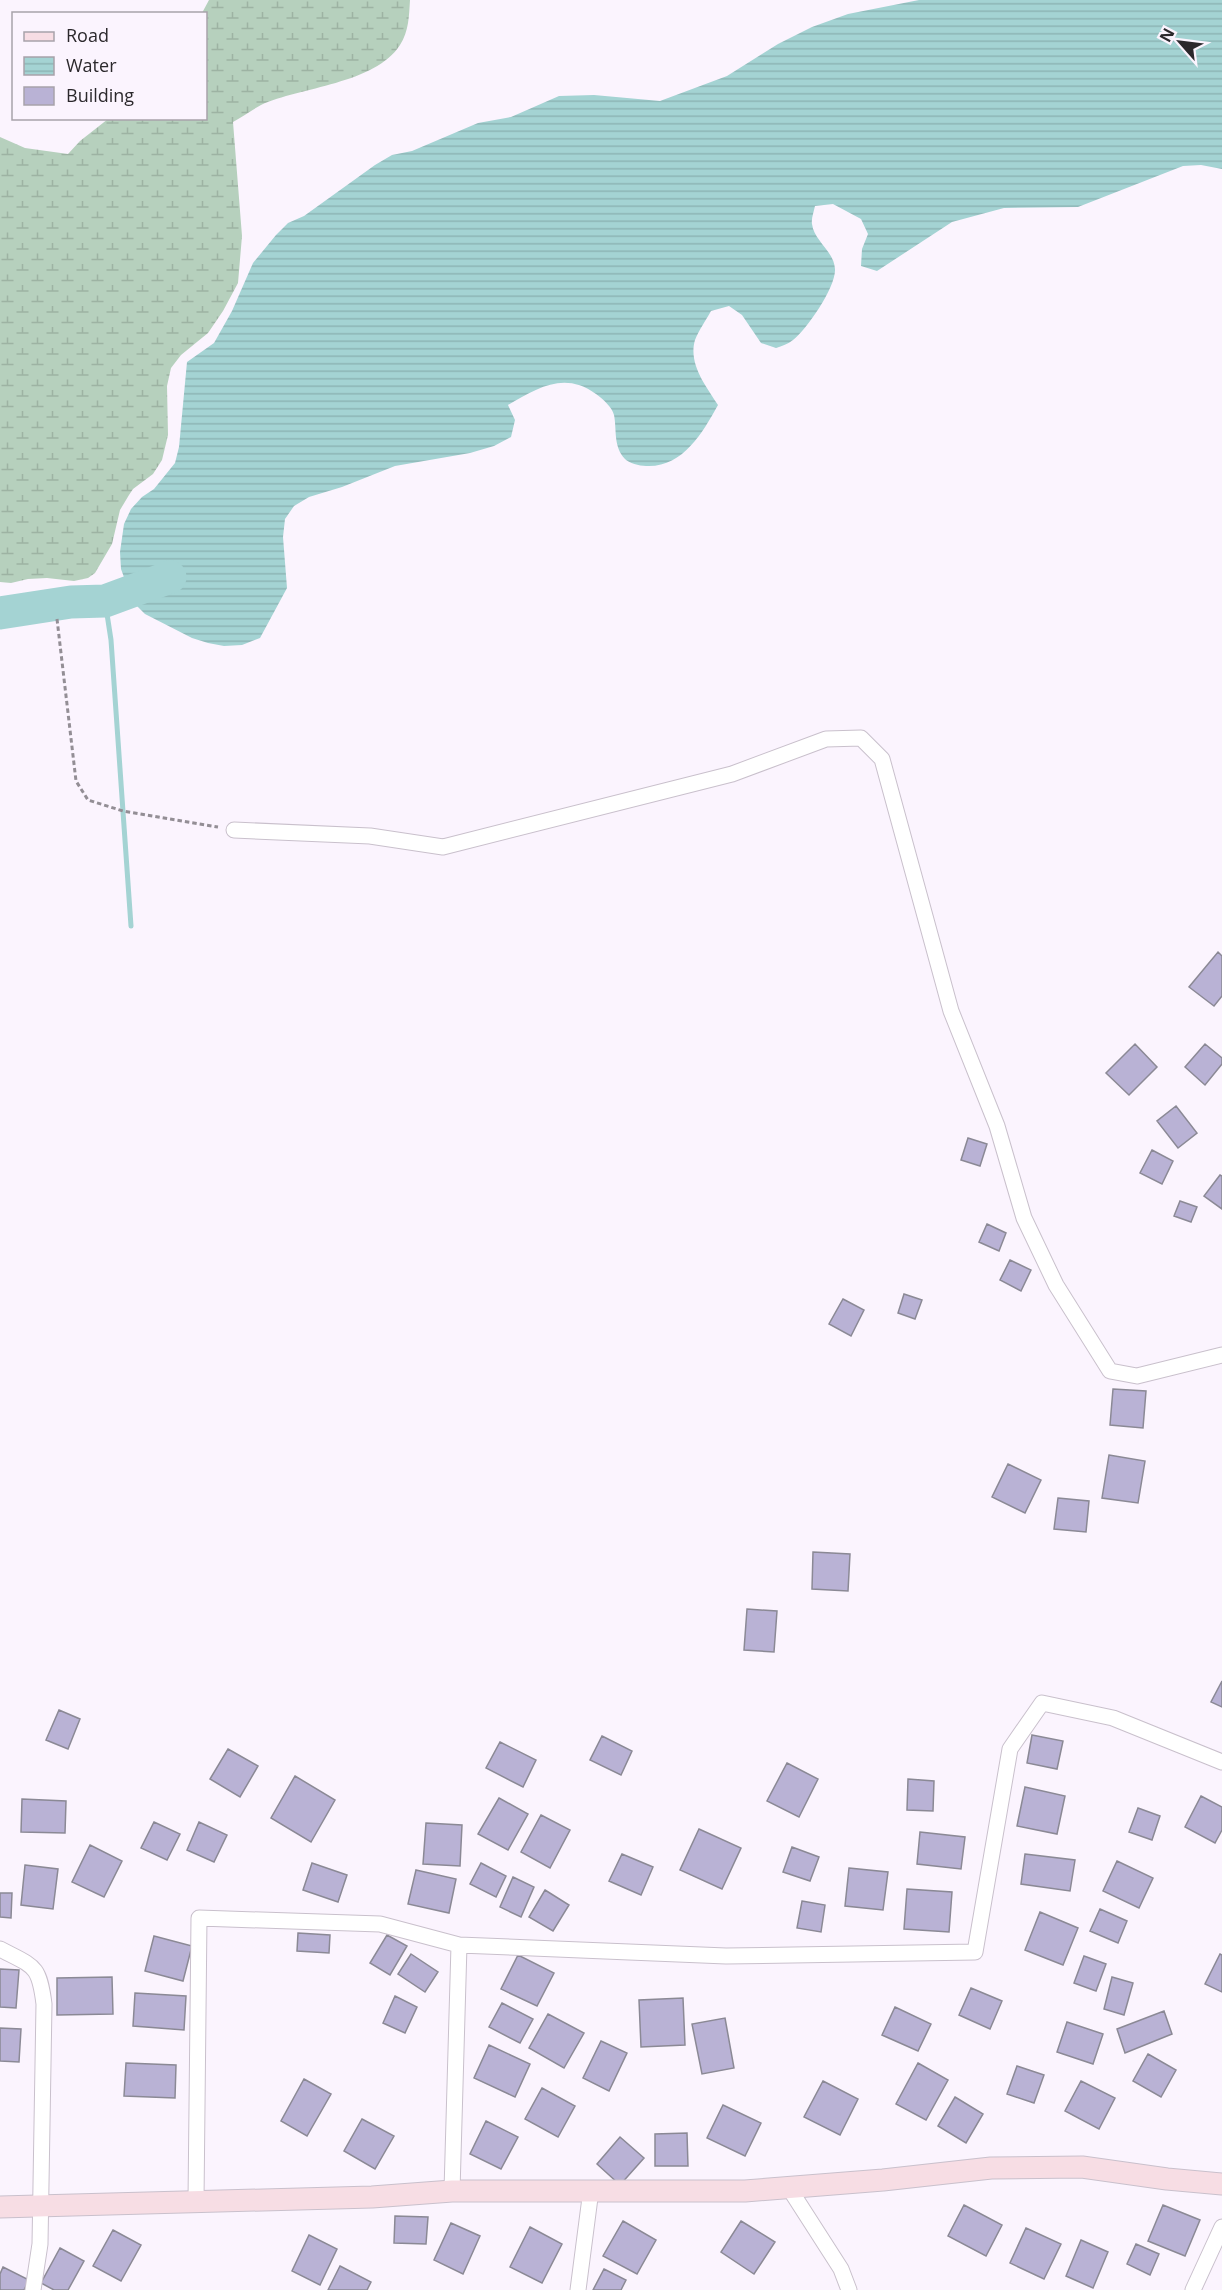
<svg xmlns="http://www.w3.org/2000/svg" width="1222" height="2290" font-family="'Open Sans',sans-serif">
  <style>
    .wetland { fill: url(#wetland-marsh) }
    .water { fill: url(#water-rules) }
    .lines { fill: none; stroke-linecap: round; stroke-linejoin: round }
    .stream { stroke: #a4d3d3; stroke-width: 5 }
    .river { stroke: #a4d3d3; stroke-width: 33 }
    .building { fill: #b9b2d5; stroke: #8b8995; stroke-width: 1.5 }
    .street-casing { stroke: #c9c0cc; stroke-width: 17 }
    .secondary-casing { stroke: #c9c0cc; stroke-width: 23 }
    .path { stroke: #938e95; stroke-width: 3; stroke-dasharray: 4.5 3; stroke-linecap: butt }
    .street { stroke: #fff; stroke-width: 15 }
    .secondary { stroke: #f7dde4; stroke-width: 21 }
  </style>
  <defs>
    <pattern id="wetland-marsh" width="20" height="14" patternUnits="userSpaceOnUse" patternTransform="scale(1.5)"><rect width="20" height="14" fill="#b6d0bd"/><path d="M1 5h8M5 5V1M11 12h8M15 12V8" fill="none" stroke="#9db3a3"/></pattern>
    <pattern id="water-rules" width="6" height="5" patternUnits="userSpaceOnUse" patternTransform="scale(1.5)"><rect width="6" height="5" fill="#a4d3d3"/><path d="M0 2.5h6" fill="none" stroke="#8db5b5"/></pattern>
  </defs>
  <rect width="100%" height="100%" fill="#fbf4fe"/>
  <!-- wetland -->
  <path class="wetland" d="M209,0H410C409,16 409,31 400,45C375,84 300,87 261,105C252,110 242,117 233,122L242,236L238,283L223,311L208,333L181,355L171,368L167,386L168,435L162,460L153,474L133,489L129,495L120,510L112,544L95,573L88,578L74,581L47,578L28,579L11,583L0,582V137L25,148L68,154L80,141L108,119L206,118V14L202,13Z"/>
  <!-- water -->
  <path class="water" d="M919,0H1222V169L1201,165L1183,166L1078,207L1004,208L952,222L877,271L861,266L862,249L868,234L861,219L833,204L815,206C814,211 811,219 812,224C814,241 834,251 835,269C836,287 807,329 793,340C788,344 782,346 776,348L761,343L742,315L729,306L711,311C706,320 699,330 695,340C688,364 706,386 718,405C702,434 682,468 646,466C639,466 629,463 625,459C613,446 617,430 614,415C612,407 603,399 596,394C564,371 538,388 508,405L515,420L511,437L494,446L470,453L395,466L342,487L309,497L294,506L285,519L283,537L287,588L260,638L242,645L224,646L208,643L192,638L145,614L133,602L121,569L120,552L124,524L131,509L142,497L154,489L175,463L179,447L187,362L214,343L232,311L253,263L276,235L288,223L304,216L375,165L392,155L412,151L478,123L511,117L559,96L594,95L660,101L727,76L778,44L812,27L848,14Z"/>
  <g class="lines">
    <!-- stream -->
    <path class="stream" d="M105,601L111,640L131,926"/>
    <!-- river -->
    <path class="river" d="M0,613L71,602L105,601L170,577"/>
  </g>
  <!-- building -->
  <path class="building" d="M1218,952L1222,956V996L1214,1006L1189,987Z
    M1135,1044L1157,1067L1129,1095L1106,1073Z
    M1205,1044L1222,1058V1064L1205,1085L1185,1067Z
    M1176,1106L1197,1133L1178,1148L1157,1121Z
    M968,1138L987,1144L980,1166L961,1160Z
    M1152,1150L1173,1161L1162,1184L1140,1173Z
    M1220,1175L1222,1176V1209L1204,1196Z
    M1180,1201L1197,1207L1191,1222L1174,1216Z
    M987,1224L1006,1233L999,1251L979,1242Z
    M1010,1260L1031,1270L1021,1291L1000,1280Z
    M904,1294L922,1300L915,1319L898,1313Z
    M843,1299L864,1310L851,1336L829,1324Z
    M1113,1389L1146,1391L1143,1428L1110,1425Z
    M1109,1455L1145,1461L1138,1503L1102,1498Z
    M1008,1464L1041,1480L1025,1513L992,1497Z
    M1058,1498L1089,1501L1086,1532L1054,1529Z
    M813,1552L850,1554L848,1591L812,1589Z
    M747,1609L777,1611L774,1652L744,1650Z
    M1222,1681V1707L1211,1702Z
    M59,1710L80,1719L68,1749L46,1740Z
    M1032,1735L1063,1741L1057,1769L1027,1763Z
    M602,1736L632,1751L621,1775L590,1760Z
    M500,1742L536,1760L523,1787L486,1768Z
    M228,1749L258,1766L240,1797L210,1779Z
    M787,1763L818,1779L799,1817L767,1801Z
    M295,1776L335,1800L311,1842L271,1818Z
    M908,1779L934,1781L933,1811L907,1810Z
    M1025,1787L1065,1796L1057,1834L1017,1826Z
    M1201,1796L1222,1807V1830L1215,1843L1185,1827Z
    M499,1798L528,1814L508,1850L478,1834Z
    M22,1799L66,1801L65,1833L21,1832Z
    M1138,1808L1160,1816L1152,1840L1129,1832Z
    M541,1815L570,1830L550,1868L521,1852Z
    M154,1822L180,1834L167,1860L141,1848Z
    M199,1822L227,1835L214,1862L187,1850Z
    M426,1823L462,1825L460,1866L423,1864Z
    M699,1829L741,1848L722,1889L680,1870Z
    M920,1832L965,1837L961,1869L917,1864Z
    M90,1845L122,1861L104,1897L72,1882Z
    M792,1847L819,1857L810,1881L783,1872Z
    M622,1854L653,1867L641,1895L609,1881Z
    M1025,1854L1075,1860L1070,1891L1021,1884Z
    M1117,1861L1153,1878L1139,1908L1103,1891Z
    M312,1863L347,1875L338,1902L303,1890Z
    M481,1863L506,1876L496,1897L470,1884Z
    M25,1865L58,1869L53,1909L21,1905Z
    M849,1868L888,1872L883,1910L845,1906Z
    M416,1870L456,1879L449,1913L408,1904Z
    M513,1877L534,1887L521,1917L500,1907Z
    M907,1889L952,1892L949,1932L904,1929Z
    M545,1890L569,1905L553,1931L529,1917Z
    M0,1893H12L11,1918L0,1917Z
    M802,1901L825,1905L821,1932L797,1928Z
    M1100,1909L1127,1921L1118,1943L1090,1931Z
    M1040,1912L1078,1928L1063,1965L1025,1950Z
    M298,1933L330,1935L329,1953L297,1951Z
    M387,1935L407,1946L390,1975L370,1963Z
    M154,1936L192,1946L183,1981L145,1971Z
    M411,1954L438,1972L425,1992L398,1974Z
    M1220,1954L1222,1955V1992L1205,1984Z
    M518,1955L554,1973L537,2006L501,1989Z
    M1084,1956L1106,1964L1096,1991L1074,1983Z
    M0,1969L19,1970L16,2008L0,2007Z
    M112,1977L113,2014L57,2015V1978Z
    M1112,1977L1133,1983L1124,2015L1104,2009Z
    M971,1988L1002,2001L990,2029L959,2015Z
    M135,1993L186,1996L184,2030L133,2026Z
    M395,1996L417,2007L405,2033L383,2023Z
    M683,1998L685,2045L641,2047L639,2000Z
    M502,2003L533,2019L520,2043L489,2027Z
    M895,2007L931,2024L918,2051L882,2035Z
    M1164,2011L1172,2034L1125,2053L1117,2029Z
    M548,2014L584,2033L564,2068L529,2048Z
    M725,2018L734,2068L702,2074L692,2024Z
    M1067,2022L1103,2034L1093,2064L1057,2052Z
    M0,2028L21,2029L19,2062L0,2061Z
    M601,2041L627,2053L609,2091L583,2078Z
    M489,2045L530,2064L515,2097L474,2078Z
    M1148,2054L1176,2070L1161,2097L1133,2081Z
    M126,2063L176,2065L175,2098L124,2096Z
    M918,2063L948,2080L926,2120L896,2104Z
    M1017,2066L1044,2075L1034,2103L1007,2094Z
    M304,2079L331,2094L307,2136L281,2121Z
    M823,2081L858,2099L840,2135L804,2117Z
    M1081,2081L1115,2098L1099,2129L1065,2111Z
    M542,2088L575,2106L558,2137L525,2119Z
    M955,2097L983,2114L966,2143L938,2126Z
    M723,2105L761,2123L745,2156L707,2138Z
    M362,2119L394,2136L375,2169L344,2151Z
    M486,2121L518,2137L501,2169L470,2154Z
    M687,2133L688,2166H655V2134Z
    M620,2137L644,2158L620,2185L597,2164Z
    M964,2205L1002,2225L986,2256L948,2236Z
    M1163,2205L1200,2220L1185,2256L1148,2241Z
    M395,2216L428,2217L426,2244L394,2243Z
    M623,2221L656,2240L637,2274L603,2256Z
    M741,2221L775,2242L754,2274L721,2252Z
    M451,2223L480,2236L463,2274L434,2260Z
    M530,2227L562,2244L542,2283L510,2267Z
    M1026,2228L1061,2244L1044,2279L1010,2263Z
    M113,2230L141,2245L121,2281L93,2266Z
    M309,2235L337,2249L320,2285L292,2271Z
    M1081,2240L1108,2252L1093,2288L1066,2276Z
    M1136,2244L1159,2254L1150,2275L1127,2264Z
    M60,2248L84,2261L68,2290H54L41,2283Z
    M340,2266L371,2282L367,2290H328Z
    M3,2267L29,2280L24,2290H0V2274Z
    M604,2269L626,2280L621,2290H593Z"/>
  <g class="lines">
    <!-- street casing -->
    <g class="street-casing">
      <path id="street" d="M234,830L370,836L443,847L732,774L826,739L861,738L882,759L951,1011L997,1126L1024,1218L1056,1285L1110,1371L1137,1376L1222,1355
        M0,1949C34,1967 39,1964 44,2004L40,2244L33,2290
        M789,2188L841,2269L849,2290
        M452,2191L459,1945L726,1956L975,1952L1010,1749L1042,1703L1113,1718L1222,1762
        M196,2201L199,1918L380,1924L459,1945
        M578,2290L591,2190
        M1193,2290L1222,2227"/>
    </g>
    <!-- secondary casing -->
    <g class="secondary-casing">
      <path id="secondary" d="M0,2207L372,2197L452,2191H745L883,2180L991,2168L1082,2167L1167,2179L1222,2184"/>
    </g>
    <!-- path -->
    <path class="path" d="M57,619L76,781L88,800L123,811L218,827"/>
    <!-- street -->
    <use href="#street" class="street"/>
    <!-- secondary -->
    <use href="#secondary" class="secondary"/>
  </g>
  <!-- legend -->
  <rect x="12" y="12" width="195" height="108" fill="#fbf4fe" stroke="#a8a2aa" stroke-width="1.5"/>
  <rect x="24" y="32" width="30" height="9" fill="#f7dde4" stroke="#a8a2aa" stroke-width="1.5"/>
  <text x="66" y="42" font-size="18" fill="#2b282c">Road</text>
  <rect x="24" y="57" width="30" height="18" fill="url(#water-rules)" stroke="#a8a2aa" stroke-width="1.5"/>
  <text x="66" y="72" font-size="18" fill="#2b282c">Water</text>
  <rect x="24" y="87" width="30" height="18" fill="#b9b2d5" stroke="#a8a2aa" stroke-width="1.5"/>
  <text x="66" y="102" font-size="18" fill="#2b282c">Building</text>
  <!-- north arrow -->
  <g transform="translate(1180 42) rotate(298)" stroke="#fbf4fe" stroke-width="4.5" paint-order="stroke">
  <path d="M0-4.5L10 22L0 15L-10 22Z" fill="#2b282c"/>
  <text y="-9" font-size="16" font-weight="bold" text-anchor="middle" fill="#2b282c">N</text>
  </g>
</svg>
